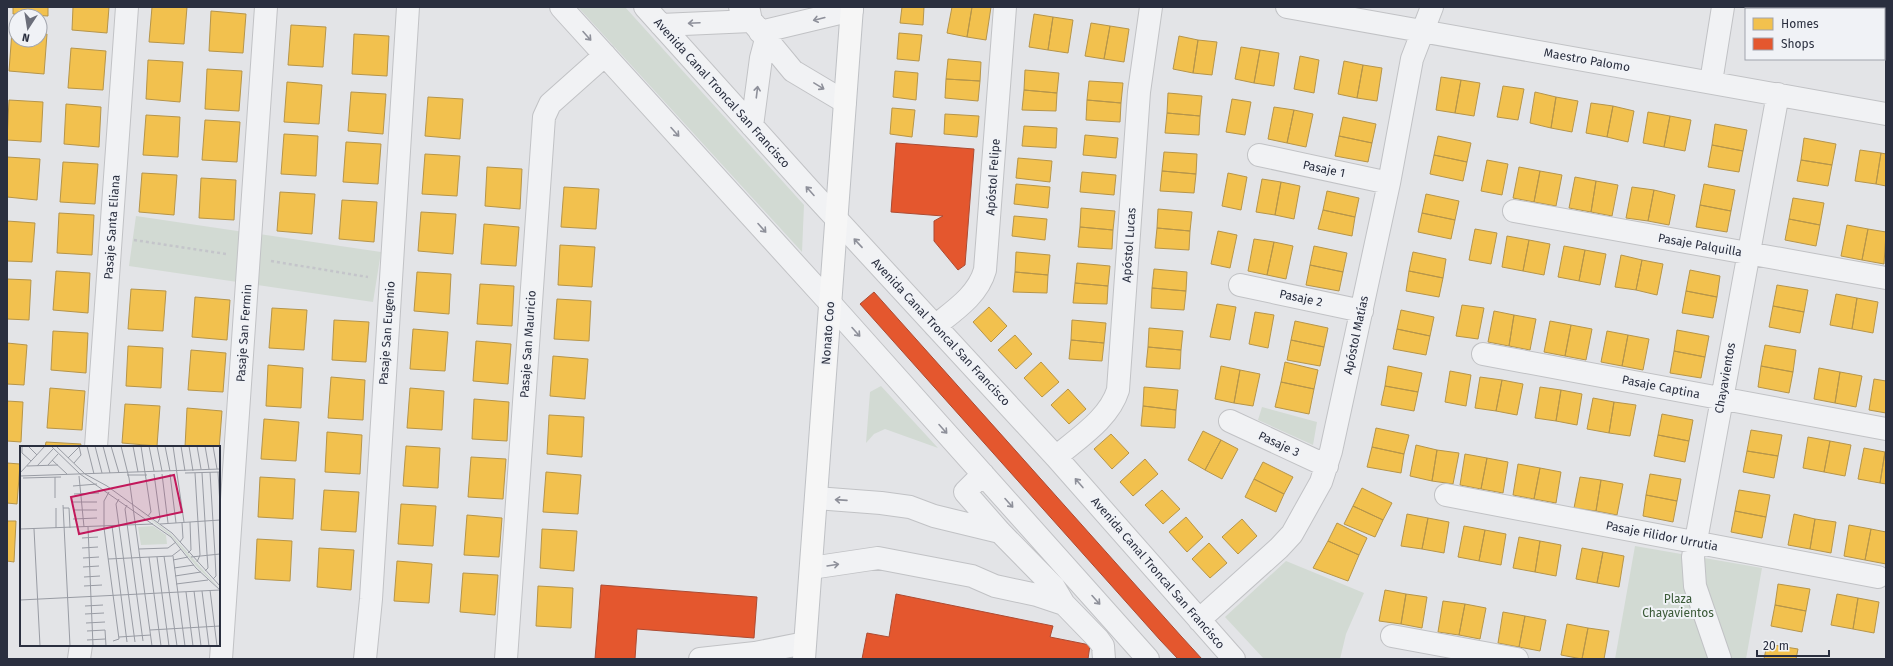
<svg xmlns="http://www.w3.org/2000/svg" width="1893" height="666" font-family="'Fira Sans',sans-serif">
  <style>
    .green { fill: #d2dad3 }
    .homes { fill: #f2c14e; stroke: #b6954a }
    .shops { fill: #e4572e; stroke: #ac4b33 }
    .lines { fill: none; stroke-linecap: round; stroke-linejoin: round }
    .minor-casing { stroke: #c1c2c5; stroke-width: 24 }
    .major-casing { stroke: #bfc1c5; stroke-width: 24 }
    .path { stroke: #c4c5ca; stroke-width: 2.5; stroke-dasharray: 3 3; stroke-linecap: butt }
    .minor { stroke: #f1f2f4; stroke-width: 22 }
    .major { stroke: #f6f6f6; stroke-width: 22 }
    .oneway { stroke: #8e909a }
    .labels { text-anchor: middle; stroke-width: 4; stroke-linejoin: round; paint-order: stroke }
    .street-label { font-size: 12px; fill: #2a2f3f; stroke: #f0f2f6 }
    .park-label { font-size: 12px; fill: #3b5a38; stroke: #f0f2f6 }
    .inset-road { fill: none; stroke: #999ca4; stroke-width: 1 }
    .view { fill: #c2185b; fill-opacity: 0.15; stroke: #c2185b; stroke-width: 2 }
    .inset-edge { fill: none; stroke: #2a2f3f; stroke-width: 2 }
  </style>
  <rect width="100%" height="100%" fill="#e3e4e7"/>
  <!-- green -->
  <path class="green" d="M578,7H625L804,205L802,252Z
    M136,216L381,252L373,302L129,266Z
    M881,386L938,448L885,429L874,434L866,443L870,392Z
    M1262,407L1317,422L1313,445L1258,420Z
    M1635,546L1762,568L1746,659H1615Z
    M1286,561L1364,593L1346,634L1340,659H1264L1225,617Z"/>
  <!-- homes -->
  <path class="homes" d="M13,7H48V16L13,14Z
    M73,7H109L107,33L72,30Z
    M152,7H187L184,44L149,42Z
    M902,7H924L923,25L900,23Z
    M952,7H972L967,37L947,33Z
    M972,7H991L986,40L967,37Z
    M211,11L246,14L243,53L209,51Z
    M1034,14L1053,17L1048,50L1029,47Z
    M1053,17L1073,20L1068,53L1048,50Z
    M1091,23L1110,26L1104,59L1085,56Z
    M291,25L326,27L323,67L288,65Z
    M1110,26L1129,29L1124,62L1104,59Z
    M12,31L16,32V40H40V34H47L44,74L9,71Z
    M899,33L922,35L919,61L897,59Z
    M354,34L389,36L387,76L352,74Z
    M1179,36L1198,40L1193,73L1173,69Z
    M1198,40L1217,42L1212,75L1193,73Z
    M1241,47L1260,50L1254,83L1235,79Z
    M71,48L106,51L103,90L68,88Z
    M1260,50L1279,53L1274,86L1254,83Z
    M1300,56L1319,60L1314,93L1294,89Z
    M948,59L981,62L980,81L946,79Z
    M148,60L183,62L180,102L146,99Z
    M1344,61L1363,65L1357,98L1338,94Z
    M1363,65L1382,68L1377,101L1357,98Z
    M207,69L242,71L239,111L205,109Z
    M1025,70L1059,73L1057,93L1024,90Z
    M895,71L918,73L916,100L893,97Z
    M1441,77L1461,80L1455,113L1436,110Z
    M946,79L980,81L978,101L945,98Z
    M1461,80L1480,83L1474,116L1455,113Z
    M1089,81L1123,83L1121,103L1087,100Z
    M287,82L322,85L319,124L284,122Z
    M1503,86L1524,89L1518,120L1497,117Z
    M1024,90L1057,93L1056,111L1022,110Z
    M351,92L386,94L383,134L348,131Z
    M1535,92L1556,97L1551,128L1530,123Z
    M1168,93L1202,96L1200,116L1167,113Z
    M428,97L463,99L460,139L425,136Z
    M1556,97L1578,101L1572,132L1551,128Z
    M1232,99L1251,102L1245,135L1226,132Z
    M9,100L43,102L41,142L7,140Z
    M1087,100L1121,103L1120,122L1086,120Z
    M1591,103L1613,106L1607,137L1586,133Z
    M66,104L101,107L99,147L64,144Z
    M1613,106L1634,111L1628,142L1607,137Z
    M1274,107L1294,110L1287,143L1268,139Z
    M892,108L915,110L912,137L890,134Z
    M1294,110L1313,114L1306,147L1287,143Z
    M1648,112L1670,116L1664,147L1643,143Z
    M1167,113L1200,116L1199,135L1165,133Z
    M945,114L979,116L977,137L944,134Z
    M146,115L180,117L178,157L143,155Z
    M1670,116L1691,120L1685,151L1664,147Z
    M1343,117L1376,124L1372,143L1339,136Z
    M205,120L240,122L237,162L202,160Z
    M1715,124L1747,130L1743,151L1712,145Z
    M1024,126L1057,128L1056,148L1022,146Z
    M284,134L318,136L316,176L281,174Z
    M1085,135L1118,138L1116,158L1083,155Z
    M1339,136L1372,143L1368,162L1335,156Z
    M1438,136L1471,143L1467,162L1434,155Z
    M1804,138L1836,144L1832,165L1801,160Z
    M346,142L381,144L378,184L343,182Z
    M1712,145L1743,151L1739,172L1708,167Z
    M1860,150L1881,153L1876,184L1855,181Z
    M1164,152L1197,154L1196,174L1162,171Z
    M1881,153L1886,154V186L1876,184Z
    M425,154L460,156L457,196L422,194Z
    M1434,155L1467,162L1463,181L1430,174Z
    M7,157L40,159L37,200L7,197Z
    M1018,158L1052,161L1050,182L1016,178Z
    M1487,160L1508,164L1502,195L1481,191Z
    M1801,160L1832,165L1828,186L1797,181Z
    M63,162L98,164L95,204L60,202Z
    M487,167L522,169L520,209L485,206Z
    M1519,167L1540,171L1534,202L1513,198Z
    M1162,171L1196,174L1194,193L1160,191Z
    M1540,171L1562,175L1556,206L1534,202Z
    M1082,172L1116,175L1114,195L1080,192Z
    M142,173L177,175L174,215L139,212Z
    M1228,173L1247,177L1241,210L1222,206Z
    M1575,177L1596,181L1591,212L1569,208Z
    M201,178L236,180L234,220L199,218Z
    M1262,179L1281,182L1275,215L1256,212Z
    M1596,181L1618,185L1612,216L1591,212Z
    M1281,182L1300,186L1294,219L1275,215Z
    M1016,184L1050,187L1048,208L1014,204Z
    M1704,184L1735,190L1731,211L1700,205Z
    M564,187L599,189L596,229L561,227Z
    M1632,187L1654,190L1648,221L1626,218Z
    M1654,190L1675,195L1669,225L1648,221Z
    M1327,191L1359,198L1355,217L1323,210Z
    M280,192L315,194L312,234L277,231Z
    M1426,194L1459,201L1455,220L1422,213Z
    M1793,198L1824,203L1820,225L1789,219Z
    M342,200L377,202L374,242L339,239Z
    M1700,205L1731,211L1727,232L1696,227Z
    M1081,208L1115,211L1113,230L1080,227Z
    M1158,209L1192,212L1190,231L1157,228Z
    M1323,210L1355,217L1352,236L1318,229Z
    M421,212L456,214L453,254L418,251Z
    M59,213L94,215L92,255L57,253Z
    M1422,213L1455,220L1451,239L1418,232Z
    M1014,216L1047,219L1045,240L1012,236Z
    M1789,219L1820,225L1816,246L1785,240Z
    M7,221L35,223L32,262L7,261Z
    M484,224L519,227L516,266L481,264Z
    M1847,225L1868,229L1862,260L1841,256Z
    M1080,227L1113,230L1112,249L1078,247Z
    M1157,228L1190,231L1189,250L1155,248Z
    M1475,229L1497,233L1491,264L1469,260Z
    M1868,229L1886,232L1884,264L1862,260Z
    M1218,231L1237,235L1230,268L1211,264Z
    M1507,236L1529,240L1523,271L1502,267Z
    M1254,239L1274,242L1267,275L1248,271Z
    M1529,240L1550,244L1544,275L1523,271Z
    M1274,242L1293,246L1286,279L1267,275Z
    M560,245L595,247L592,287L558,285Z
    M1314,246L1347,253L1343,272L1310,265Z
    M1564,246L1585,250L1579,281L1558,277Z
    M1585,250L1606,254L1600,285L1579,281Z
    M1016,252L1050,255L1048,275L1015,272Z
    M1413,252L1446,259L1443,278L1409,271Z
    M1621,255L1642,260L1636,290L1615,287Z
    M1642,260L1663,264L1657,295L1636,290Z
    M1077,263L1110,266L1108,286L1075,283Z
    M1310,265L1343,272L1339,291L1306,285Z
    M1154,269L1187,272L1186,291L1152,288Z
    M1690,270L1720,276L1717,297L1686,291Z
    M56,271L90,273L88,313L53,310Z
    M1409,271L1443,278L1439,297L1406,291Z
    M417,272L451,274L449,314L414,311Z
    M1015,272L1048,275L1047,293L1013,292Z
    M7,279L31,280L29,320L7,319Z
    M1075,283L1108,286L1107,304L1073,303Z
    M480,284L514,286L512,326L477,324Z
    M1777,285L1808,290L1804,312L1773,306Z
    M1152,288L1186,291L1184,310L1151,308Z
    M131,289L166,291L163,331L128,329Z
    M1686,291L1717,297L1713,318L1682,313Z
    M1836,294L1857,298L1852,329L1830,325Z
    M195,297L230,300L227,340L192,337Z
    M1857,298L1878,302L1873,333L1852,329Z
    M557,299L591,301L589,341L554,339Z
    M1217,304L1236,307L1230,340L1210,337Z
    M1462,305L1484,308L1478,339L1456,336Z
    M1773,306L1804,312L1800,333L1769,327Z
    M989,307L1007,326L991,342L973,322Z
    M272,308L307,310L304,350L269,348Z
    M1401,310L1434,317L1430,336L1397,329Z
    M1494,311L1514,315L1509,346L1488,342Z
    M1255,312L1274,315L1268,348L1249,344Z
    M1514,315L1536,319L1530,350L1509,346Z
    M334,320L369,322L366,362L332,360Z
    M1072,320L1106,323L1104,343L1071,340Z
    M1295,321L1328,328L1324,347L1291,340Z
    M1550,321L1571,325L1565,356L1544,352Z
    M1571,325L1592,329L1586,360L1565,356Z
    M1149,328L1183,331L1181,350L1148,347Z
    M413,329L448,332L445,371L410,369Z
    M1397,329L1430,336L1426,355L1393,349Z
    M1677,330L1709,336L1705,357L1674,351Z
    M53,331L88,333L86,373L51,370Z
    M1607,331L1628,335L1622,366L1601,362Z
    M1015,335L1032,354L1016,369L998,350Z
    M1628,335L1649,339L1643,370L1622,366Z
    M1071,340L1104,343L1102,361L1069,359Z
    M1291,340L1324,347L1320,366L1287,360Z
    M476,341L511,344L508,384L473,381Z
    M7,343L27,345L24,385L7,384Z
    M1765,345L1796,350L1793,372L1761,366Z
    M128,346L163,348L161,388L126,386Z
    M1148,347L1181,350L1180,369L1146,367Z
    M191,350L226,353L223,392L188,390Z
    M1674,351L1705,357L1701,378L1670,373Z
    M553,356L588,359L585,399L550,396Z
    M1041,362L1059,382L1042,397L1024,378Z
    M1285,362L1318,370L1314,389L1281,382Z
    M268,365L303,368L301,408L266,406Z
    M1221,366L1240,370L1234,403L1215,399Z
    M1388,366L1422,373L1418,392L1385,386Z
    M1761,366L1793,372L1789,393L1758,387Z
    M1819,368L1840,372L1835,403L1814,399Z
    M1240,370L1260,374L1253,406L1234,403Z
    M1450,371L1471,375L1466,406L1445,402Z
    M1840,372L1862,376L1856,407L1835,403Z
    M331,377L365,380L363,420L328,418Z
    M1480,377L1502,380L1496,411L1475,408Z
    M1874,379L1886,381V413L1869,410Z
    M1502,380L1523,384L1517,415L1496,411Z
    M1281,382L1314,389L1309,414L1275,407Z
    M1385,386L1418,392L1414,411L1381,405Z
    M1144,387L1178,390L1176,410L1143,406Z
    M1540,387L1561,390L1556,421L1535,418Z
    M50,388L85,391L82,430L47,428Z
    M410,388L444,391L442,430L407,428Z
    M1068,389L1086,409L1069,424L1051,405Z
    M1561,390L1582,394L1577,425L1556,421Z
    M1593,398L1614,402L1609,433L1587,429Z
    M474,399L509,402L507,441L472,439Z
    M7,401L23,402L21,442L7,441Z
    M1614,402L1636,405L1630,436L1609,433Z
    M125,404L160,406L157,446L122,443Z
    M1143,406L1176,410L1175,428L1141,426Z
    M187,408L222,411L219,450V447H185Z
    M1662,414L1693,420L1689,441L1658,435Z
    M549,415L584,417L582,457L547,454Z
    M264,419L299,422L296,461L261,459Z
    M1376,428L1409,435L1404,454L1372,447Z
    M1751,430L1782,435L1778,456L1747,451Z
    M1203,431L1221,440L1205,470L1188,460Z
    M327,432L362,435L360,474L325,472Z
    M1111,434L1129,453L1112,469L1094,449Z
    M1658,435L1689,441L1685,462L1654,456Z
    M1808,437L1830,441L1824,472L1803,468Z
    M1221,440L1238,449L1222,479L1205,470Z
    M1830,441L1851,445L1845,476L1824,472Z
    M46,442L81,444L80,447H45Z
    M1416,445L1437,450L1432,481L1410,476Z
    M406,446L440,448L438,488L403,486Z
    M1372,447L1404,454L1401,473L1367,467Z
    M1864,448L1885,452L1880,483L1858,479Z
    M1437,450L1459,453L1453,484L1432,481Z
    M1747,451L1778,456L1774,478L1743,472Z
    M1885,452H1886V484L1880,483Z
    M1465,454L1487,458L1481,489L1460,485Z
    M471,457L506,459L503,499L468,497Z
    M1487,458L1508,462L1503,493L1481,489Z
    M1145,459L1158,474L1133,496L1120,482Z
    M1263,462L1293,477L1284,494L1254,479Z
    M7,463L20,464L17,504L7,503Z
    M1518,464L1540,468L1534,499L1513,495Z
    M1540,468L1561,472L1556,503L1534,499Z
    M546,472L581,475L578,514L543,512Z
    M1650,474L1681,479L1677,501L1646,495Z
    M260,477L295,479L293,519L258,517Z
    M1580,477L1601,480L1596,511L1574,508Z
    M1254,479L1284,494L1276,512L1245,497Z
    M1601,480L1623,484L1617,515L1596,511Z
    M1362,488L1392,503L1383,520L1353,506Z
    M324,490L359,492L356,532L321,530Z
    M1162,490L1180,509L1163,524L1145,505Z
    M1739,490L1770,495L1766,517L1735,511Z
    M1646,495L1677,501L1673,522L1643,516Z
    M401,504L436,506L433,546L398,544Z
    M1353,506L1383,520L1375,537L1344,524Z
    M1735,511L1766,517L1762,538L1731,532Z
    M1407,514L1428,518L1422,549L1401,546Z
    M1794,514L1815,519L1810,549L1788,545Z
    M467,515L502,518L499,557L464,555Z
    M1186,517L1203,537L1187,552L1169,532Z
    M1428,518L1449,522L1444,553L1422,549Z
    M1242,519L1257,536L1238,554L1222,537Z
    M1815,519L1836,522L1831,553L1810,549Z
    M7,521H16L14,562L7,561Z
    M1337,523L1367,538L1359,555L1328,541Z
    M1849,525L1871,529L1865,560L1844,556Z
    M1464,526L1485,530L1479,561L1458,557Z
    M542,529L577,531L574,571L540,568Z
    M1871,529L1886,532V564L1865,560Z
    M1485,530L1506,534L1501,565L1479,561Z
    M1519,537L1540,541L1535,572L1513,568Z
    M257,539L292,541L290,581L255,579Z
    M1328,541L1359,555L1348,581L1313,568Z
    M1540,541L1561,545L1556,576L1535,572Z
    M1209,543L1227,563L1210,578L1192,559Z
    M319,548L354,550L351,590L317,587Z
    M1582,548L1603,552L1597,583L1576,579Z
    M1603,552L1624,556L1619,587L1597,583Z
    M397,561L432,564L429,603L394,601Z
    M463,573L498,575L495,615L460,612Z
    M1778,584L1810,589L1806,611L1775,605Z
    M538,586L573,588L571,628L536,626Z
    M1385,590L1406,594L1401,624L1379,621Z
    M1406,594L1427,597L1422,628L1401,624Z
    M1837,594L1858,598L1853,629L1831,625Z
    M1858,598L1879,602L1874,633L1853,629Z
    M1443,601L1465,604L1459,635L1438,632Z
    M1465,604L1486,608L1480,639L1459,635Z
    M1775,605L1806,611L1802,632L1771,626Z
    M1503,612L1525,616L1519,647L1498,643Z
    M1525,616L1546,620L1540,651L1519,647Z
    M1567,624L1588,628L1582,659L1561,655Z
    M1588,628L1609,631L1604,659H1582Z
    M1767,644L1798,649L1796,659H1764Z"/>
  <!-- shops -->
  <path class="shops" d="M896,143L974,149L965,265L958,270L934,241V221L943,216L891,212Z
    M874,292L1181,636L1202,659H1178L1160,640L860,304Z
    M601,585L757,597L754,638L637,629L635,659H595Z
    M896,594L1053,626L1050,637L1090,645L1088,659H862L867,633L889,637Z"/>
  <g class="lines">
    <!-- minor casing -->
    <g class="minor-casing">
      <path id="minor" d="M561,7L830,303L1148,659
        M645,7L808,188L1056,457L1234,659
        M740,7L793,71L845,102
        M1287,7L1886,114
        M661,25L751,21L749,11
        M760,32L852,10
        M1711,82L1723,7
        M752,126L761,58L766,39
        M1259,155L1389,183
        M1514,211L1886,278
        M1240,285L1362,311
        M935,326C955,310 978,295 985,270L1005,7
        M1483,354L1886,429
        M1230,421L1327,466
        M96,447L127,7
        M1056,457C1078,438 1109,419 1118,390L1139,92L1151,7
        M983,474L965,492L1000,532L1054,587L1064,604L1098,639L1103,646L1104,659
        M1446,495L1878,577
        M816,498L881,503L910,507L934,516L1000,532
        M811,568L878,558L972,576L995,586L1037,595L1064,604
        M1199,620L1279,548L1292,534L1321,482L1331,451L1389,183L1412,59L1432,7
        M1392,636L1517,659
        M79,659L81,645
        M221,659L266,7
        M365,659L371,599L408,7
        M506,659L544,117L550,104L605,55
        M700,659L755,653L805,643
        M1720,659L1695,586L1693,557L1778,94"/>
    </g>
    <!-- major casing -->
    <g class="major-casing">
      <path id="major" d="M804,659L852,7"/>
    </g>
    <!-- path -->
    <path class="path" d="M134,240L226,254
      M271,261L368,277"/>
    <!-- minor -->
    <use href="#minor" class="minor"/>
    <!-- major -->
    <use href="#major" class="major"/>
  </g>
  <!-- one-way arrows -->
  <defs><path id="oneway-shaft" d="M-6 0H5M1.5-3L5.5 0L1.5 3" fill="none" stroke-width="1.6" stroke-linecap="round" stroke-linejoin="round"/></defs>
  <g class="oneway">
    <use href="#oneway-shaft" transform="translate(819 19) rotate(166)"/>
    <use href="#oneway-shaft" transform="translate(694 23) rotate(177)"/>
    <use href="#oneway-shaft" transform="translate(587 36) rotate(48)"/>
    <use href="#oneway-shaft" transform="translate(819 86) rotate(31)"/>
    <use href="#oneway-shaft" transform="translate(757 92) rotate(-83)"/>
    <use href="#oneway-shaft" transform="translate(675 132) rotate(48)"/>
    <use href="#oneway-shaft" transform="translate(810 191) rotate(-132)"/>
    <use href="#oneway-shaft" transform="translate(762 228) rotate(48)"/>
    <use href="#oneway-shaft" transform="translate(858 243) rotate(-133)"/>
    <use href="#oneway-shaft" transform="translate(856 332) rotate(48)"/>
    <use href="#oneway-shaft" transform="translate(943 429) rotate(48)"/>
    <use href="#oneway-shaft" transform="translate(1079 483) rotate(-131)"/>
    <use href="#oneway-shaft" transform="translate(841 500) rotate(-176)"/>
    <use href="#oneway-shaft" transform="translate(1009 503) rotate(48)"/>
    <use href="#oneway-shaft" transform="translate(833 565) rotate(-9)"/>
    <use href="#oneway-shaft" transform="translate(1096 600) rotate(48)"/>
  </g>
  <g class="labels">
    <!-- street labels -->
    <g class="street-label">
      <text transform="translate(1587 60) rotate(10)" y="4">Maestro Palomo</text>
      <text transform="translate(722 93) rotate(48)" y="4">Avenida Canal Troncal San Francisco</text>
      <text transform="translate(1324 169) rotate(12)" y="4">Pasaje 1</text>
      <text transform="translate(993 177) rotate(-86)" y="4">Apóstol Felipe</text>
      <text transform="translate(112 227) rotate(-86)" y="4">Pasaje Santa Eliana</text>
      <text transform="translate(1129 245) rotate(-86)" y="4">Apóstol Lucas</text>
      <text transform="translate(1700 245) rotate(10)" y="4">Pasaje Palquilla</text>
      <text transform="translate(1301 298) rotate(12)" y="4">Pasaje 2</text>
      <text transform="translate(941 332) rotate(47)" y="4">Avenida Canal Troncal San Francisco</text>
      <text transform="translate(244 333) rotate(-86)" y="4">Pasaje San Fermin</text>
      <text transform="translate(387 333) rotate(-86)" y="4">Pasaje San Eugenio</text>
      <text transform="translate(828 333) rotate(-86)" y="4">Nonato Coo</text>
      <text transform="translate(1356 335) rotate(-78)" y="4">Apóstol Matías</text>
      <text transform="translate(528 344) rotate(-86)" y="4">Pasaje San Mauricio</text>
      <text transform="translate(1725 378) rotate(-80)" y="4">Chayavientos</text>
      <text transform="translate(1661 387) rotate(11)" y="4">Pasaje Captina</text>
      <text transform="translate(1279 444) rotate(25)" y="4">Pasaje 3</text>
      <text transform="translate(1662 536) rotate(11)" y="4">Pasaje Filidor Urrutia</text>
      <text transform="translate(1158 573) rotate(49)" y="4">Avenida Canal Troncal San Francisco</text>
    </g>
    <!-- park labels -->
    <g class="park-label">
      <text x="1678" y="603">Plaza<tspan x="1678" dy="14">Chayavientos</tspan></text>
    </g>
  </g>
  <!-- overview -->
  <g transform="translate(20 446)">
    <rect width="200" height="200" fill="#e3e4e7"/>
    <path d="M115,61L151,88L200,143L177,121L152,91ZM133,80L146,89L147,98L121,99L118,81Z" fill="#d2dad3"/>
    <path class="inset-road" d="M2,0V7L11,15M8,0L17,9M31,0L60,28L151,91L176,122L200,144M36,0L65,28L87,40L152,87L200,140M67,0L74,28M75,0L82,27M83,0L90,27M91,0L99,27M101,0L109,32L132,200M113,0L118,26M121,0L131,66L128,70M129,0L134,25M137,0L142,25M145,0L150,25M153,0L164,76M161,0L165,25M169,0L173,25M177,0L181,23M185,0L189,23M193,0L197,23M48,12L59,1M32,14L47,28M54,17L61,9L59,0M28,19L38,8M7,20L38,19M17,20L33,3M190,26L195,109L196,130L193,133M198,26L200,59M0,27L25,0M165,27L200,26M175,27L180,109L177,116M182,27L187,108L188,122L185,125M134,28L140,72L138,76M142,28L148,77M150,28L156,77M107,29H127M0,30L200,23M59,30L64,81M35,31V52M3,32L41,31M53,40L77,38M89,46L84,55V82L99,193L93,195M54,48L79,47M99,53L96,58L115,196M53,56H77M43,59L50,200M107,59L105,63L123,195M36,62V82M43,62H49L50,82M53,64H77M53,73L77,72M140,78L200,74M92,80L107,196M68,81L73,200M0,83L133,78M14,83L20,200M62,92L78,91M160,96L163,92L162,77M62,102L78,101M119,103L148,102L156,96M168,107L171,104L170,76M144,110L157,200M153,110L165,200M129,111L141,200M137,111L149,200M171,111L200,108M63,112L79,111M88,113L152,110L161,103M153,114L168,111M63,121L79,120M154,122L174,119M155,130L181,126M64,131L80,130M156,138L188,134M64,140L82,139M190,144L197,200M174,145L181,200M182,145L189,200M166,146L173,200M0,154L200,144M65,160L83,159M65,168L84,167M66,177L85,176M130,184L200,180M67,185L85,184L86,200M99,191L131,189M67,194L85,193"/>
    <path class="view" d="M154,29L162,66L59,88L51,51Z"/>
    <rect width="200" height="200" class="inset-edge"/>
  </g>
  <!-- border -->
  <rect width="1893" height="666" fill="none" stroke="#2a2f3f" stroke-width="16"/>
  <!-- legend -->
  <rect x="1745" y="8" width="140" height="52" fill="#f0f2f6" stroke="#a1a4ad"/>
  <rect x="1753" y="18" width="20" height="12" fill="#f2c14e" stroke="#a1a4ad"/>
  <text x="1781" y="28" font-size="12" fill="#2a2f3f">Homes</text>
  <rect x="1753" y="38" width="20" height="12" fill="#e4572e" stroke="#a1a4ad"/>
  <text x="1781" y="48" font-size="12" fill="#2a2f3f">Shops</text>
  <!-- north arrow -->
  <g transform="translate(28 28) rotate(192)"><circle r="19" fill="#f0f2f6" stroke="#a1a4ad"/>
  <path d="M0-3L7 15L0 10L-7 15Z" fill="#6b6e7a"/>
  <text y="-6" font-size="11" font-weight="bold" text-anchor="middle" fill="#2a2f3f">N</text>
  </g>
  <!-- scale -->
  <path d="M1757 650v6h72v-6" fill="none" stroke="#2a2f3f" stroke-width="2"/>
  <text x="1763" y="650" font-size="12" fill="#2a2f3f" stroke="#f0f2f6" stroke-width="3" paint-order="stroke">20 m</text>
</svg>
